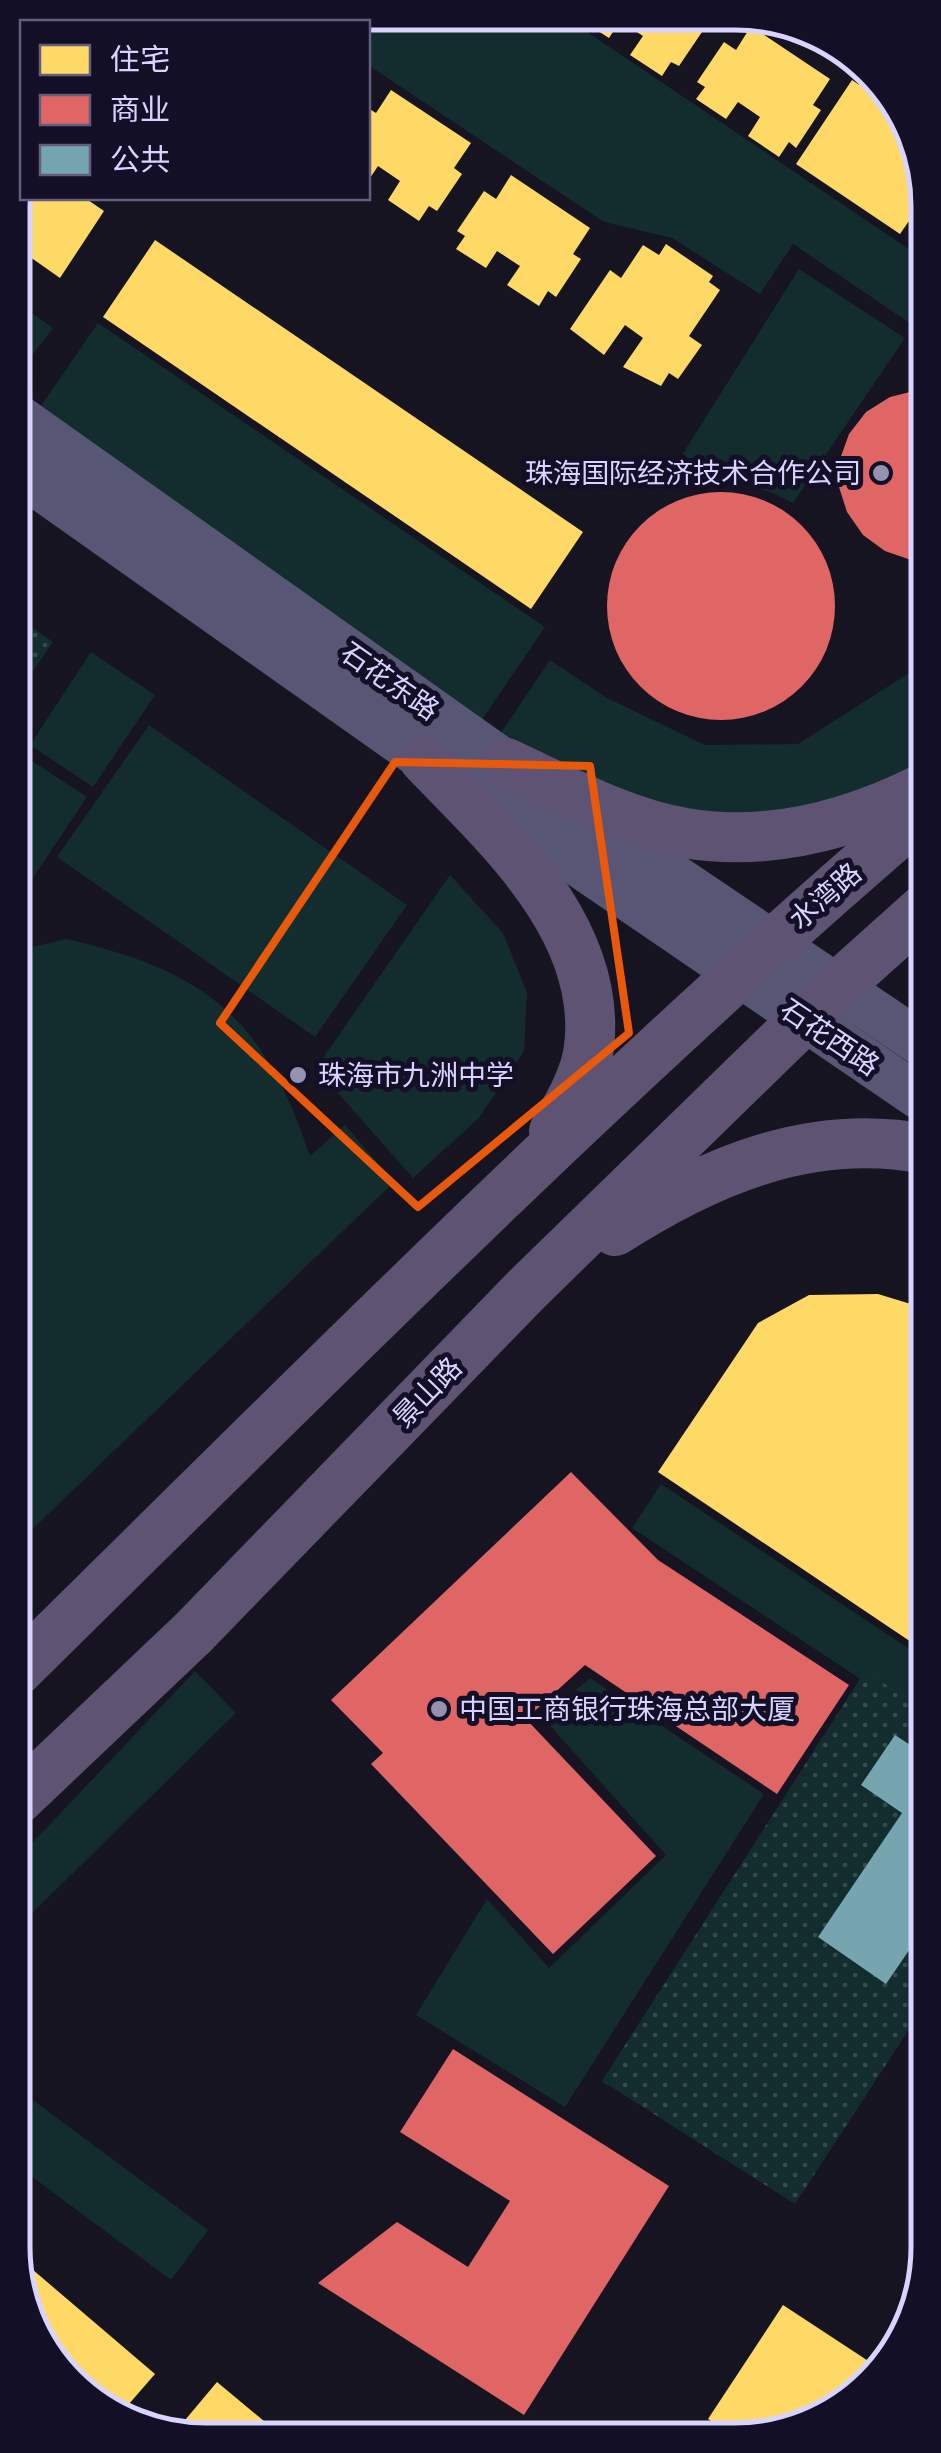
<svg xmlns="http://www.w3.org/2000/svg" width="941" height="2453" font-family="Jost,'Noto Sans SC',sans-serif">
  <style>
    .grass { fill: #132c2d }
    .park { fill: url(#park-dots) }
    .homes { fill: #ffd966 }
    .shops { fill: #e06666 }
    .public { fill: #76a5af }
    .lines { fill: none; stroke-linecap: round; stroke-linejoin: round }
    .secondary { stroke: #575674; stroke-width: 45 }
    .primary { stroke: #5e5373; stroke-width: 50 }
    .marked { fill: none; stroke: #e8590c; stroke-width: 8; stroke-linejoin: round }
    .poi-dot { fill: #9591b1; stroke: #130f26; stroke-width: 4 }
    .labels { text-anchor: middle; stroke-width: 10; stroke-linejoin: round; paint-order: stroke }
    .poi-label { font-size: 28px; fill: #d9d4ff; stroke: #130f26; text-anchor: start }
    .street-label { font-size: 28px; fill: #d9d4ff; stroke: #130f26 }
    .rim { fill: none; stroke: #d9d4ff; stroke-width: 5 }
  </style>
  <defs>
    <pattern id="park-dots" width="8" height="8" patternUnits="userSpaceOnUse" patternTransform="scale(2.5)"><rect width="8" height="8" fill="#132c2d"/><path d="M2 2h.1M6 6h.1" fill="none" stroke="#354a4c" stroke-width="1.8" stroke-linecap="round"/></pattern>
  </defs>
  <rect width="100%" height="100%" fill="#161421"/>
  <!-- grass -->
  <path class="grass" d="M371,14L562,15L922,258L923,332L793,244L760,294L672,238L604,222L368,65V22H365Z
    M799,269L905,338L793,503C747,478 709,476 660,490Z
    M13,300L53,328L13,380Z
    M98,323L545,627L479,724L34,416Z
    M91,652L155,695L93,787L30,745Z
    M550,660L607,698L705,745L798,744L917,668L924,679V771L809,823L684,821L496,740Z
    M149,725L407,905L315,1037L57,857Z
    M23,755L87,797L25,890L15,883V768Z
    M450,875L503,933L527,993L524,1051L479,1118L413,1178L316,1068Z
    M66,939C207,971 264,1018 310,1156L345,1125L394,1182L17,1544L15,951Z
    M661,1484L926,1660L927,1743L865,1682L632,1528Z
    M195,1671L236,1713L18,1927V1858Z
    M590,1678L764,1794L565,2107L416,2015L487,1899L549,1968L666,1855L543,1718Z
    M18,2089L208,2230L171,2280L19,2167Z"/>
  <!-- park -->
  <path class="park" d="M14,615L53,642L14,698Z
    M865,1671L927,1711V2002L795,2204L602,2081Z"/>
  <!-- homes -->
  <path class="homes" d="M206,13H240L251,20L256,13H265L279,22H197Z
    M582,15L702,16L697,24L704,29L679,66L671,62L662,76L630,55L643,36L620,21L609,38L579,19Z
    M751,26L830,79L813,105L821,110L796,148L789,142L779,157L748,136L760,117L738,102L726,119L696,99L705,87L697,82L724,42L736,50Z
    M852,80L895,109L922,157V202L900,234L796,164Z
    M391,90L471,143L454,168L462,174L437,211L429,206L419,221L388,200L400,181L378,166L368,181V108L376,113Z
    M21,162L22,198H85L104,211L60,278L13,245V193Z
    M511,175L590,228L573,254L581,259L556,297L548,291L539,306L507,285L520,266L497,251L486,268L456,249L465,236L457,231L484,191L496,199Z
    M155,240L583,532L531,609L103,317Z
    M666,244L713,276L709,282L720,290L689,336L702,345L678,379L669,373L661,386L623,367L643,338L625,325L604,355L570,329L610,270L621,278L643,245L659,255Z
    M878,1294L914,1305L925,1313L926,1652L658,1472L758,1323L809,1295Z
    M19,2258L155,2374L122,2412L110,2405L55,2359L19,2296Z
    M783,2305L882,2370L881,2374L784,2434H732L708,2419Z
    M217,2382L282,2436L181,2437L175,2432Z"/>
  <!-- shops -->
  <path class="shops" d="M918,390H923V560H911L885,551L863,535L847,512L839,487L840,459L849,434L866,412L890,397Z
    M607 606a114 114 0 1 1 228 0a114 114 0 1 1-228 0Z
    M571,1472L658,1560L849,1685L777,1794L585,1665L526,1719L656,1856L553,1954L371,1764L383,1753L331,1700Z
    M453,2049L669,2186L524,2415L318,2283L397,2222L468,2267L510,2201L400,2132Z"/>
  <!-- public -->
  <path class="public" d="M895,1735L927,1756V1924L886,1984L818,1937L902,1813L861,1785Z"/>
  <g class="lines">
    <!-- secondary -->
    <path class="secondary" d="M14,414L506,763L925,1046
      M14,469L424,759L925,1101"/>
    <!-- primary -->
    <path class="primary" d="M424,759C498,836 603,929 589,1047C586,1076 568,1106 554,1131
      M506,763C563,789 623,823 685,833C768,847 850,825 924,788
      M615,1231C709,1171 811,1127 925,1149
      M17,1671C314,1379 607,1082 924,811
      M18,1799L193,1633L527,1289L837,987L924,909"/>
  </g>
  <!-- marked area -->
  <path class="marked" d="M395,762L590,766L629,1033L418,1207L220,1023Z"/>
  <!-- markers -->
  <g class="poi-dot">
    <circle cx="881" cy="473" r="10"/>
    <circle cx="298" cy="1075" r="10"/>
    <circle cx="439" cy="1709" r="10"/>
  </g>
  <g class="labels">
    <!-- poi labels -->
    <g class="poi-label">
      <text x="861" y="483" text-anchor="end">珠海国际经济技术合作公司</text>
      <text x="318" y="1085">珠海市九洲中学</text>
      <text x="459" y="1719">中国工商银行珠海总部大厦</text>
    </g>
    <!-- street labels -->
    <g class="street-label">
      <text transform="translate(390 681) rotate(35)" y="10">石花东路</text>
      <text transform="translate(825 896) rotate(-41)" y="10">水湾路</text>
      <text transform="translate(830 1037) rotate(34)" y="10">石花西路</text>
      <text transform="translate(427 1392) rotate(-46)" y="10">景山路</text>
    </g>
  </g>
  <!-- crop -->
  <path d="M0 0H941V2453H0ZM206 30H735A176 176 0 0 1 911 206V2247A176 176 0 0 1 735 2423H206A176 176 0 0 1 30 2247V206A176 176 0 0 1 206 30Z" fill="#130f26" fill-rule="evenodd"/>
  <path class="rim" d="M206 30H735A176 176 0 0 1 911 206V2247A176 176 0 0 1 735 2423H206A176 176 0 0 1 30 2247V206A176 176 0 0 1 206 30Z"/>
  <!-- legend -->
  <rect x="20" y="20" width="350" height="180" fill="#130f26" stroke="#625e7d" stroke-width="2.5"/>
  <rect x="40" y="45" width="50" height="30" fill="#ffd966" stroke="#625e7d" stroke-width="2.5"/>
  <text x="110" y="70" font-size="30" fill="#d9d4ff">住宅</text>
  <rect x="40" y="95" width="50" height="30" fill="#e06666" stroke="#625e7d" stroke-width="2.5"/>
  <text x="110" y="120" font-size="30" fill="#d9d4ff">商业</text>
  <rect x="40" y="145" width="50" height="30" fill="#76a5af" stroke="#625e7d" stroke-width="2.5"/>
  <text x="110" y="170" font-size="30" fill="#d9d4ff">公共</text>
</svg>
